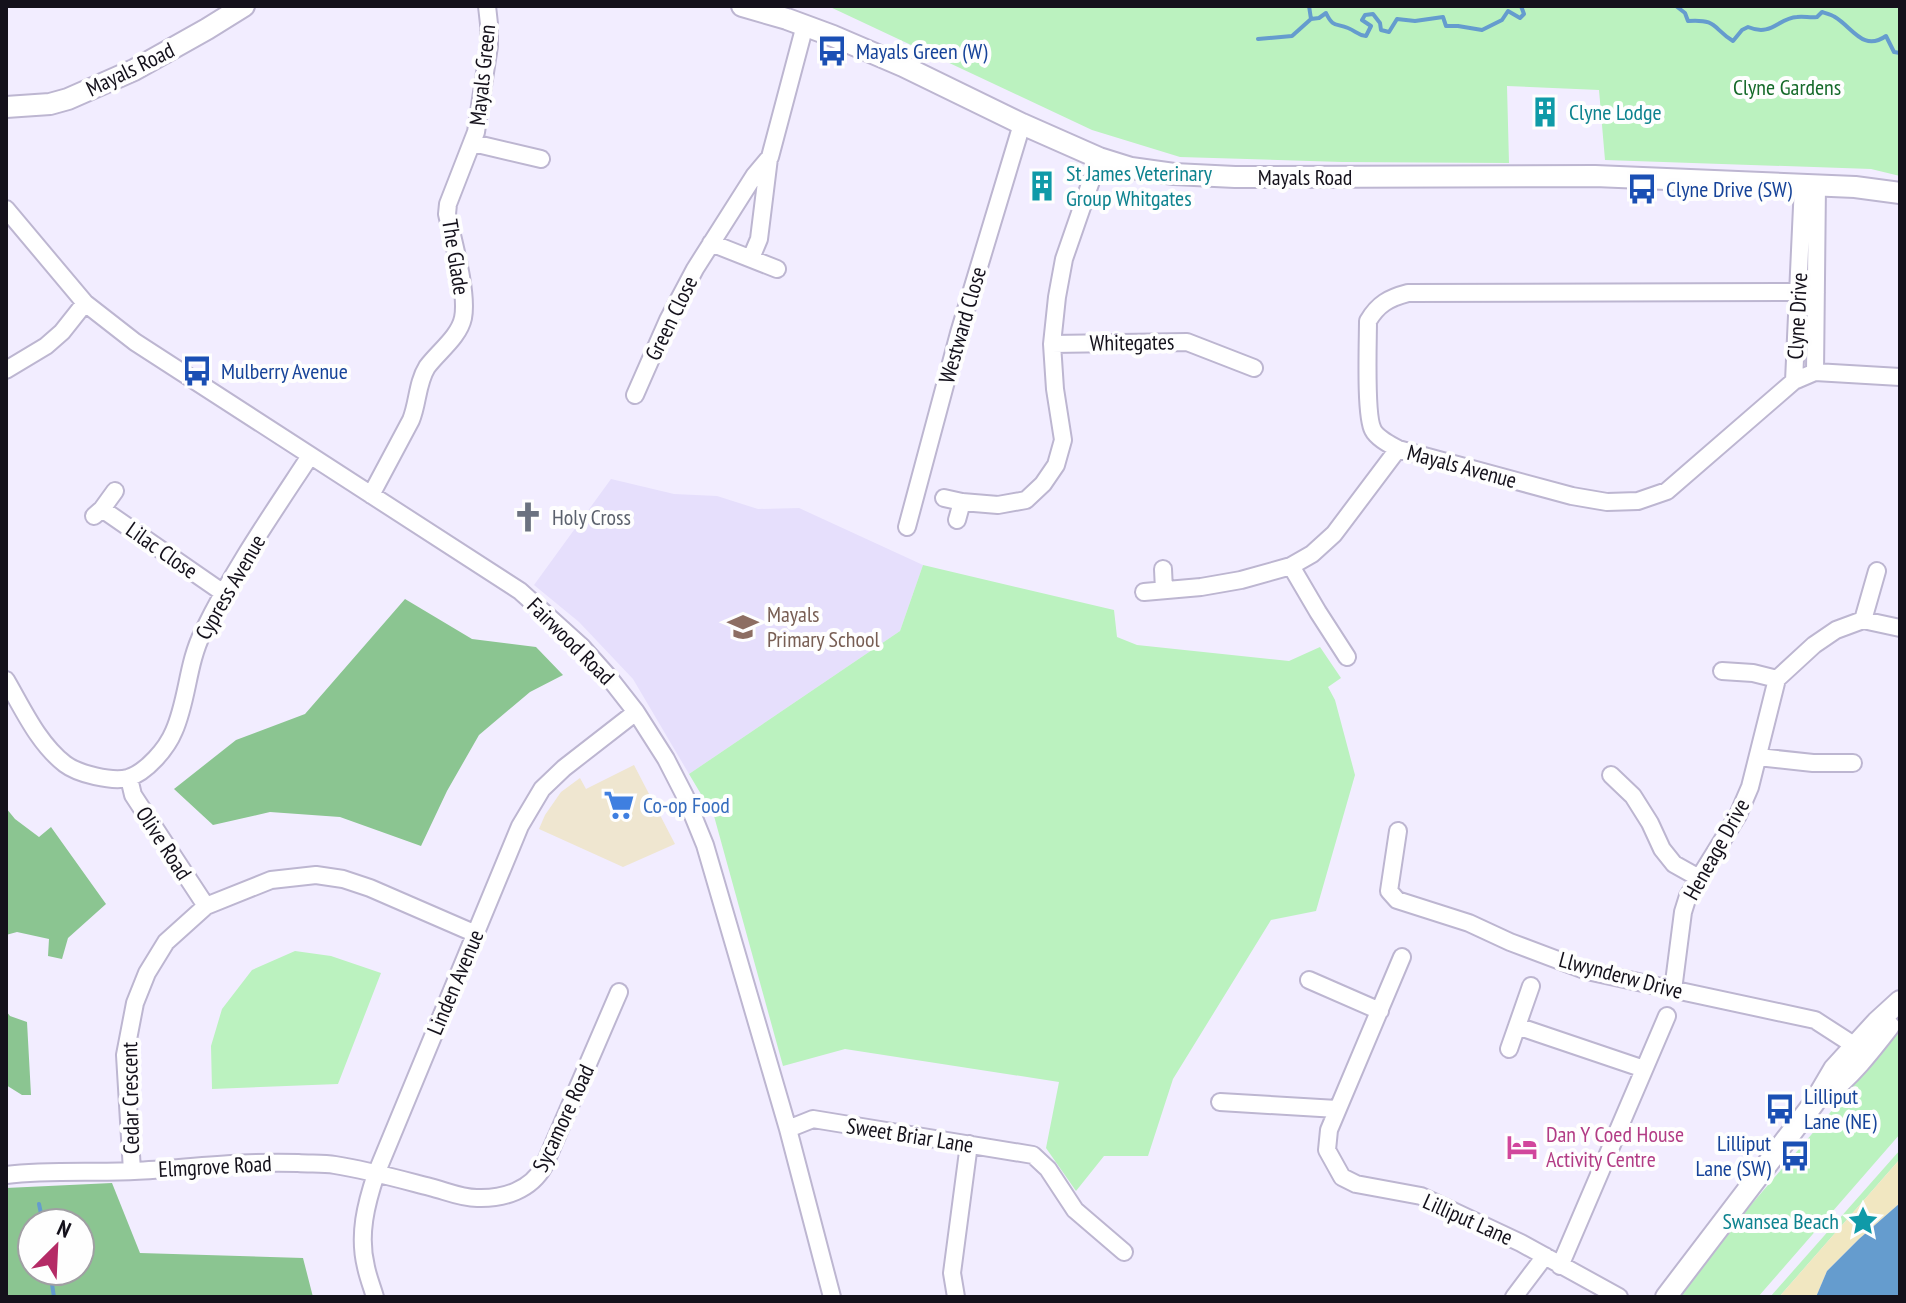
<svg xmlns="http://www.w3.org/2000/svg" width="1906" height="1303" font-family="'PT Sans Narrow',sans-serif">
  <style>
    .commercial { fill: #efe6d0 }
    .built { fill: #e6dffc }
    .green { fill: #bbf2bf }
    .forest { fill: #8bc591; fill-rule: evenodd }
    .sand { fill: #f1e7c1 }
    .water { fill: #659cce }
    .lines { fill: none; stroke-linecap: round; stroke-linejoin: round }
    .stream { stroke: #659cce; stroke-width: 4 }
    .minor-casing { stroke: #bdb6d1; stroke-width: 20 }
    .major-casing { stroke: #bdb6d1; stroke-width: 24 }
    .minor { stroke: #fff; stroke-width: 16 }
    .major { stroke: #fff; stroke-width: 20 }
    .labels { text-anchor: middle; stroke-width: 8; stroke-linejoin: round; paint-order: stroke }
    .transit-label { font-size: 22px; fill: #164399; stroke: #fefefe; text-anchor: start }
    .street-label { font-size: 22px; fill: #14111b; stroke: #fefefe }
    .park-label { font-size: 22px; fill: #166a2a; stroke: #fefefe }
    .culture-label { font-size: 22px; fill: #0d838f; stroke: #fefefe; text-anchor: start }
    .worship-label { font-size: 22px; fill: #5b616d; stroke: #fefefe; text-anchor: start }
    .education-label { font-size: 22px; fill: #785e54; stroke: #fefefe; text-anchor: start }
    .shop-label { font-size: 22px; fill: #366cbe; stroke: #fefefe; text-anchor: start }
    .hotel-label { font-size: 22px; fill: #b23c85; stroke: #fefefe; text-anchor: start }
  </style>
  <rect width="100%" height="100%" fill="#f2edff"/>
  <!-- commercial -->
  <path class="commercial" d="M634,765L675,844L623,867L539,829L545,815L561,792L580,778L586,789Z"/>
  <!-- built -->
  <path class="built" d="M611,479L674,494L717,496L758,509L799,508L923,565L900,631L689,774L633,679L579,622L534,585Z"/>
  <!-- green -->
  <path class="green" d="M828,6H1900V176L1871,169L1605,160L1599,90L1507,86L1509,163L1342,162L1180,157L1092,130Z
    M923,565L1114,610L1117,637L1137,645L1289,661L1320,647L1341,678L1328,687L1335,700L1355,775L1316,911L1271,920L1173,1079L1148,1156H1104L1076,1191L1046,1148L1059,1082L845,1049L783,1066L714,816L689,774L900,631Z
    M295,951L331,956L381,973L338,1084L212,1089L211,1046L222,1009L252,970Z
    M1900,1027V1134L1758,1297H1678L1714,1248L1829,1114Z
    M1900,1150V1159L1779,1297H1770Z"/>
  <!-- forest -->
  <path class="forest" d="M405,599L472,639L536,647L563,675L530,692L479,735L447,791L421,846L340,817L270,812L213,825L174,789L236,740L305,714Z
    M6,808L15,819L39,837L51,827L106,904L68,938L62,959L48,956L49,939L17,932L6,935Z
    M6,1011L10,1016L27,1022L31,1095H22L6,1085Z
    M112,1183L140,1253L303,1258L313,1297H6V1188ZM32,1223H80V1271H32Z"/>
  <!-- sand -->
  <path class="sand" d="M1900,1159V1203L1859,1239L1827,1271L1816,1297H1779Z"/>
  <!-- water -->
  <path class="water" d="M1900,1203V1297H1816L1827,1271L1859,1239Z"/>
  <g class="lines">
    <!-- stream -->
    <path class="stream" d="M1676,6L1685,13L1688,21C1718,19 1712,28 1733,41L1742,30L1748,27C1772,37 1778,18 1797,17C1804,16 1810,18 1817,17L1822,12C1825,13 1832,15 1835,17C1853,28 1863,52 1886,36L1894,52L1900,53
      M1311,19L1319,18L1326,13C1333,28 1336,23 1348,28C1356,31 1357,35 1366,36L1371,26L1362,20L1365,15L1373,14L1380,23L1381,30L1389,32L1397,19L1415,21L1443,17L1446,26H1458L1482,30L1502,20L1508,11L1520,18L1524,14L1521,6
      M1258,39L1292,36L1311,19L1309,6
      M39,1204L43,1223
      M50,1271L54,1297"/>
    <!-- minor casing -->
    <g class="minor-casing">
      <path id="minor" d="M473,143L541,159
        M6,209L85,303L135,342L520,591L582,647L607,675L636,712L666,759L685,796L705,845L788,1129L832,1297
        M711,243L777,269
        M751,258L759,239L769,158
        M1816,292L1408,293C1389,298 1378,304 1368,321C1368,341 1365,416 1373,430C1377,438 1389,444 1398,449L1572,496L1607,502L1638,501L1667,491L1794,381L1815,372L1900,377
        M1052,344L1187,342L1254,368
        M6,370L46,346L62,332L85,303
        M1815,372L1817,185
        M1794,381L1803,185
        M635,395L668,320L695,269L754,176L770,157L805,25
        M371,495L411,420C418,403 417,383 427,367C438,352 459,337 463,318C468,293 453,241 447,214L448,204L476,132L489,46V24L487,6
        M944,498L962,502L998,505L1026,500L1043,484L1056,465L1063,440L1055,389L1052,344L1057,297L1064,259L1099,158
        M102,509L115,491
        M94,516L102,509L222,592
        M957,520L962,502
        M907,527L959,333L1022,124
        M1291,566L1318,612L1347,657
        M1163,569L1164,590
        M1144,592L1201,587L1241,580L1291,566L1312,554L1334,534L1398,449
        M1863,620L1900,628
        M1722,671L1753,673L1777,679
        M6,680C23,709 38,743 65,764C78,774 112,782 128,778C147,772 167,748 174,731C188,699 187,664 203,632C233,570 272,514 310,456
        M1758,757L1813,763H1853
        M1611,775L1633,796L1650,823L1662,849L1674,864L1699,878
        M129,778L133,795L206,906
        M1398,831L1389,891L1397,900L1469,923L1510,942L1587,971L1815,1020L1863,1051
        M1402,957L1329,1130L1327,1150L1342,1177L1356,1184L1421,1196L1521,1243L1619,1297
        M1309,980L1380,1011
        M1673,990L1683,912L1688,896L1738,815L1750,787L1777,679L1814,645L1836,630L1863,620L1877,571
        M1517,1026L1644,1069
        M1509,1049L1531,986
        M1220,1102L1337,1109
        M788,1129L813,1119L1033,1155L1048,1169L1075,1210L1124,1252
        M132,1171L125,1055L135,1003L147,973L166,942L206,906L271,880L316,875L343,879L370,888L476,934
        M6,1175C49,1170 91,1173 134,1171C189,1168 243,1161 298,1163C310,1164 323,1163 335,1165C367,1170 399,1179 430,1187C446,1191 461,1198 477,1198C504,1199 531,1190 544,1166L619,992
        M1560,1266L1667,1016
        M375,1297C372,1287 368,1277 366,1267C358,1235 366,1204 376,1174L520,826L542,789L564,768L636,712
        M956,1297L952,1273L969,1144
        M1514,1297L1545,1256"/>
    </g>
    <!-- major casing -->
    <g class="major-casing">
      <path id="major" d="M742,6L787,19L833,36L903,66L1022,124L1099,158L1131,168L1174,174L1235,177L1595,176L1855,187L1900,193
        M6,107L50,104L68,99L134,70L207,29L244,6
        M1824,1096C1850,1076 1869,1052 1889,1026
        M1666,1297L1814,1103L1834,1069L1877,1022L1900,1001"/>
    </g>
    <!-- minor -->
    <use href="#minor" class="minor"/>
    <!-- major -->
    <use href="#major" class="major"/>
  </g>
  <!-- icons -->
  <defs>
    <g id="bus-bare" transform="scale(2.4)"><path d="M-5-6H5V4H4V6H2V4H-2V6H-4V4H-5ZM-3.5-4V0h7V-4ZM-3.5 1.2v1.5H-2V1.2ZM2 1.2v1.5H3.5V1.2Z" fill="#1a4fb4" stroke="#fefefe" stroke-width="2.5" paint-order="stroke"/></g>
    <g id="building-bare" transform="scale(2.4)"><path d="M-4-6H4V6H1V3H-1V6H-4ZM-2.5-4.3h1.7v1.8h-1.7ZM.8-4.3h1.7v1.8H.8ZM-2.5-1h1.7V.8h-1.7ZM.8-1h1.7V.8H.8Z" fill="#0f9aa8" stroke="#fefefe" stroke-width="2.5" paint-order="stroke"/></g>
    <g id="church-bare" transform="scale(2.4)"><path d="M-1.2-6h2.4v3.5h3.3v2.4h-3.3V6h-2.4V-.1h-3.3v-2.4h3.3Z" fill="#6b7280" stroke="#fefefe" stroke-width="2.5" paint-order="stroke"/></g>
    <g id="school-bare" transform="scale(2.4)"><path d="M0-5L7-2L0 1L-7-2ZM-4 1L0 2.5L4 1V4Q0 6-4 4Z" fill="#8d6e63" stroke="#fefefe" stroke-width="2.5" paint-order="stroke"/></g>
    <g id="supermarket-bare" transform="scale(2.4)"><path d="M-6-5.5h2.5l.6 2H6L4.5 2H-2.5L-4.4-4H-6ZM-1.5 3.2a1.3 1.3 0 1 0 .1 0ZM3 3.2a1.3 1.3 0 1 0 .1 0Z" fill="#3f7fe0" stroke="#fefefe" stroke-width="2.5" paint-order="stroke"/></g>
    <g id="hotel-bare" transform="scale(2.4)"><path d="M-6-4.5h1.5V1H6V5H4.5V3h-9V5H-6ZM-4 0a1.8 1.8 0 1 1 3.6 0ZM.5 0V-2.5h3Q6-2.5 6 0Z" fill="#d1479c" stroke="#fefefe" stroke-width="2.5" paint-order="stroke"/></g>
    <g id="sight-bare" transform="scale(2.4)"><path d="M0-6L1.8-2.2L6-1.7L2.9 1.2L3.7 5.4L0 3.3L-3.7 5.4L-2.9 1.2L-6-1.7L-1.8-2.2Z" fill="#0f9aa8" stroke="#fefefe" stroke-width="2.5" paint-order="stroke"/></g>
  </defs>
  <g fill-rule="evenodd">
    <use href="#bus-bare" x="832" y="51"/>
    <use href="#building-bare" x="1545" y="112"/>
    <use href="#building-bare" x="1042" y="186"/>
    <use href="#bus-bare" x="1642" y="189"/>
    <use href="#bus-bare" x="197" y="371"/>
    <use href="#church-bare" x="528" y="517"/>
    <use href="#school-bare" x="743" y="627"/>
    <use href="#supermarket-bare" x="619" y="805"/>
    <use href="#bus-bare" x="1780" y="1109"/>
    <use href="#hotel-bare" x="1522" y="1147"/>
    <use href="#bus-bare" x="1795" y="1156"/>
    <use href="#sight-bare" x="1863" y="1221"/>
  </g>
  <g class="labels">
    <!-- transit labels -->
    <g class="transit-label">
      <text x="856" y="59">Mayals Green (W)</text>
      <text x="1666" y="197">Clyne Drive (SW)</text>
      <text x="221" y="379">Mulberry Avenue</text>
      <text x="1804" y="1104">Lilliput<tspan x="1804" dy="25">Lane (NE)</tspan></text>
      <text x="1771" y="1151" text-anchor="end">Lilliput<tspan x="1771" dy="25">Lane (SW)</tspan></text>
    </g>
    <!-- street labels -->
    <g class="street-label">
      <text transform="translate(130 69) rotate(-26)" y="8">Mayals Road</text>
      <text transform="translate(482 75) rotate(-84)" y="8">Mayals Green</text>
      <text x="1305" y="185">Mayals Road</text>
      <text transform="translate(456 257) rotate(81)" y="8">The Glade</text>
      <text transform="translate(1797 316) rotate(-87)" y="8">Clyne Drive</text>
      <text transform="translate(671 318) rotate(-64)" y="8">Green Close</text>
      <text transform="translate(962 325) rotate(-74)" y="8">Westward Close</text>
      <text transform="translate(1132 342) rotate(-1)" y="8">Whitegates</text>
      <text transform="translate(1462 466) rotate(15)" y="8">Mayals Avenue</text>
      <text transform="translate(162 550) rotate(35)" y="8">Lilac Close</text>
      <text transform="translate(230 587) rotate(-60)" y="8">Cypress Avenue</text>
      <text transform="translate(571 641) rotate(45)" y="8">Fairwood Road</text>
      <text transform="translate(164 843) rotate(57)" y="8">Olive Road</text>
      <text transform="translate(1716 849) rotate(-61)" y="8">Heneage Drive</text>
      <text transform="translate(1621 975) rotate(15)" y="8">Llwynderw Drive</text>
      <text transform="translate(455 982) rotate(-67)" y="8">Linden Avenue</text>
      <text transform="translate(130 1098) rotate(-91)" y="8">Cedar Crescent</text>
      <text transform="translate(563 1118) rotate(-65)" y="8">Sycamore Road</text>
      <text transform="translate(910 1135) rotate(9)" y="8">Sweet Briar Lane</text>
      <text transform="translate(215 1166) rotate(-3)" y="8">Elmgrove Road</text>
      <text transform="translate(1468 1219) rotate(24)" y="8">Lilliput Lane</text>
    </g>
    <!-- park labels -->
    <g class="park-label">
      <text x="1787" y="95">Clyne Gardens</text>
    </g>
    <!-- culture labels -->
    <g class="culture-label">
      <text x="1569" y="120">Clyne Lodge</text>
      <text x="1066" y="181">St James Veterinary<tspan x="1066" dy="25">Group Whitgates</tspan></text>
      <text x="1839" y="1229" text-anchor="end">Swansea Beach</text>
    </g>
    <!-- worship labels -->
    <g class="worship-label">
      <text x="552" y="525">Holy Cross</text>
    </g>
    <!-- education labels -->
    <g class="education-label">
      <text x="767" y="622">Mayals<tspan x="767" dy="25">Primary School</tspan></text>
    </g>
    <!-- shop labels -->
    <g class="shop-label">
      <text x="643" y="813">Co-op Food</text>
    </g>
    <!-- hotel labels -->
    <g class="hotel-label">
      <text x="1546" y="1142">Dan Y Coed House<tspan x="1546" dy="25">Activity Centre</tspan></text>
    </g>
  </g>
  <!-- border -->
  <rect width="1906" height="1303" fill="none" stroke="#14111b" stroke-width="16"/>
  <!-- north arrow -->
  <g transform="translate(56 1247) rotate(24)"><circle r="38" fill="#fefefe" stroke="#a09fa3" stroke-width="2"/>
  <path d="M0-6L14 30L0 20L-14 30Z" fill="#b52b66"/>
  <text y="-12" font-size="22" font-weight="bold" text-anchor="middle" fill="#14111b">N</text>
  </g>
</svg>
